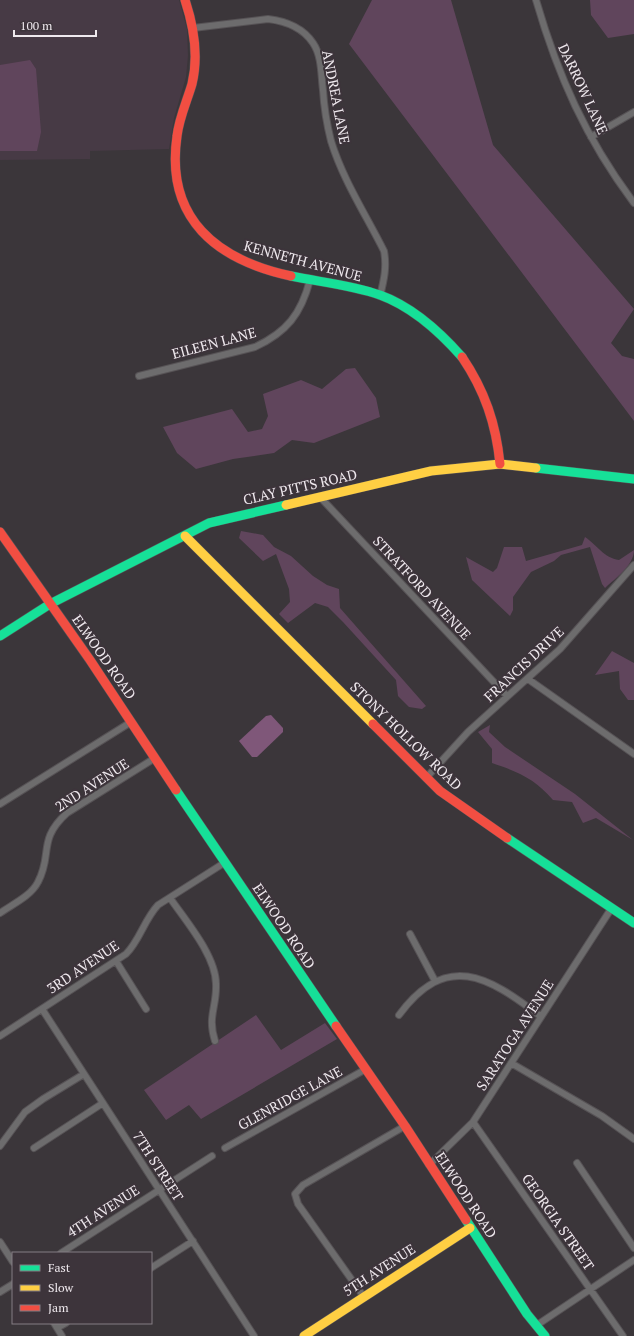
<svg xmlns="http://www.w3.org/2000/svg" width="634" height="1336" font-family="'PT Serif',serif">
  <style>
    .built { fill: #473a45 }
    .green { fill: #60455c }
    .water { fill: #7f5779 }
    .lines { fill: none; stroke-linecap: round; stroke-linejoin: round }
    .street-casing { stroke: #575356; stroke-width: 8 }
    .fast-casing { stroke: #575356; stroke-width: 10 }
    .slow-casing { stroke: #575356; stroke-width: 10 }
    .jam-casing { stroke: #575356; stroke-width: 10 }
    .street { stroke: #6d6c6d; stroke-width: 6 }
    .fast { stroke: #16e098; stroke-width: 9 }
    .slow { stroke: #ffcf43; stroke-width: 9 }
    .jam { stroke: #f24e42; stroke-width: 9 }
    .labels { text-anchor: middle; stroke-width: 4; stroke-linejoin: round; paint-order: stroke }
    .street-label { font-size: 14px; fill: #efe9ee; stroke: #3d343b }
  </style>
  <rect width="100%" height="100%" fill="#3b363a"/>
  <!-- built -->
  <path class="built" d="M0,0H179L187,29L188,56L186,77L174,118L169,149L90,151V159L0,160Z"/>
  <!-- green -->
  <path class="green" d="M372,0H451L493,145L634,309L611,343L622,356L634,359V421L349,44Z
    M590,0H634V34L608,38L591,15Z
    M30,60L36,69L41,132L37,151H0V65Z
    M355,368L376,398L380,417L314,443L292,440L274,453L233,459L196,469L177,453L163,427L232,409L248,432L262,429L268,416L263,394L301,380L322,389L346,369Z
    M241,531L263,535L274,547L291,556L313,576L327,585L339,589L340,608L426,706L422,709L409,707L398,696L396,680L343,622L328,607L315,603L288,623L279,614L290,602L289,589L276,554L263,561L239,538Z
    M585,537C597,545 604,558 619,560L634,550C634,565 616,578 605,588L602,584L590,547L561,555L554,561L531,572L513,597V610L510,616L472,580L466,557L493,572L497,568L504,547H522L526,561L582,545Z
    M612,651L634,663V700H628L620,689L619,671L595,675Z
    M490,725L489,732L505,747L575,794L633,840L596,818L583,823L572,802L553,800C535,779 519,772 492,763V749L478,732Z
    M256,1015L281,1050L325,1023L337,1039L201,1119L189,1105L166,1120L144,1090Z"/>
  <!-- water -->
  <path class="water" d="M271,715L283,728V732L257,757H252L239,741L266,716Z"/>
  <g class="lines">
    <!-- street casing -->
    <g class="street-casing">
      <path id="street" d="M536,0C558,76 586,139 634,203
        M193,28L268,19C285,21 303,28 313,43C322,56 321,75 323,90C324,107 327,125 331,141C343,180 366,215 384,251C387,267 384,280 380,296
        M591,137L634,112
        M139,376L255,347C287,332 301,314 310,280
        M320,497L507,696
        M528,679L634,754
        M426,778L468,732L560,649L634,565
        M0,804L131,722
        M170,898C186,921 216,956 216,984C217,1007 207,1016 215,1041
        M0,913C13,904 31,896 38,882C53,854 37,840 67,813L155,758
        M410,934L435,981
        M116,961L146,1009
        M42,1009L254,1336
        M399,1015C446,951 488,976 540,1016
        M0,1036L126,954C140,940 144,920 158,905L224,863
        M511,1063L602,1116L634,1139
        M473,1122L623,1336
        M0,1146L25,1112L43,1099L84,1074
        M34,1148L103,1103
        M225,1148L366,1069
        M577,1163L634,1248
        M429,1165L473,1122L611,909
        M0,1242L13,1262
        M61,1253L212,1156
        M151,1268L193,1241
        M0,1292L13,1284
        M364,1297L298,1204L295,1194L303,1185L405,1126
        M54,1323L62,1336
        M537,1325L634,1260
        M57,1328L66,1323"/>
    </g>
    <!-- fast casing -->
    <g class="fast-casing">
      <path id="fast" d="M291,276C320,282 352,285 380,295C413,307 440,332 462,357
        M536,468L634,479
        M0,636L50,604L209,523L286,505
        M176,790L336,1026
        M507,838L634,923
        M466,1220L527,1314L545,1336"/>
    </g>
    <!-- slow casing -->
    <g class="slow-casing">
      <path id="slow" d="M286,505L431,471L500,464L536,468
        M185,536L373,724
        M304,1336L470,1228"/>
    </g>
    <!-- jam casing -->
    <g class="jam-casing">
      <path id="jam" d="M185,0C194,27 199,55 192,84C187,101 179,118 177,136C165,219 217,260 291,276
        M462,357C485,391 496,424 500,464
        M0,532L90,660L176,790
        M373,724L440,791L507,838
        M336,1026L405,1126L466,1220"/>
    </g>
    <!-- street -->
    <use href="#street" class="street"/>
    <!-- fast -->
    <use href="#fast" class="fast"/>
    <!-- slow -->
    <use href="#slow" class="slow"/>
    <!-- jam -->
    <use href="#jam" class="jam"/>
  </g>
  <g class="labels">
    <!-- street labels -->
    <g class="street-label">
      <text transform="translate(583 89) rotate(65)" y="5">DARROW LANE</text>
      <text transform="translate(336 97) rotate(79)" y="5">ANDREA LANE</text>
      <text transform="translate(303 261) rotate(15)" y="5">KENNETH AVENUE</text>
      <text transform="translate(214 343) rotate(-15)" y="5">EILEEN LANE</text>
      <text transform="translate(300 487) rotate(-13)" y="5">CLAY PITTS ROAD</text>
      <text transform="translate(422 588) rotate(47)" y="5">STRATFORD AVENUE</text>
      <text transform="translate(104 657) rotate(55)" y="5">ELWOOD ROAD</text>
      <text transform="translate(524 664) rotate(-43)" y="5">FRANCIS DRIVE</text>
      <text transform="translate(406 736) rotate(44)" y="5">STONY HOLLOW ROAD</text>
      <text transform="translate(92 785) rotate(-33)" y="5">2ND AVENUE</text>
      <text transform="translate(284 926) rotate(56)" y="5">ELWOOD ROAD</text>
      <text transform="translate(83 967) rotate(-34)" y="5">3RD AVENUE</text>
      <text transform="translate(515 1035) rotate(-57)" y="5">SARATOGA AVENUE</text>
      <text transform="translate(290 1098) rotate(-29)" y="5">GLENRIDGE LANE</text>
      <text transform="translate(158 1166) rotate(57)" y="5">7TH STREET</text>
      <text transform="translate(466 1195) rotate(57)" y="5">ELWOOD ROAD</text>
      <text transform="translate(103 1211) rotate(-33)" y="5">4TH AVENUE</text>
      <text transform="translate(558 1222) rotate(55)" y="5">GEORGIA STREET</text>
      <text transform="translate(379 1270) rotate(-33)" y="5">5TH AVENUE</text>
    </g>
  </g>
  <!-- legend -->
  <rect x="12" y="1252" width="140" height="72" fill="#3d343b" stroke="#847c83"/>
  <rect x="20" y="1265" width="20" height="6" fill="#16e098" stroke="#847c83"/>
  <text x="48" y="1272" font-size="12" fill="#efe9ee">Fast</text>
  <rect x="20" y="1285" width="20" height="6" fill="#ffcf43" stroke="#847c83"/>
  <text x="48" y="1292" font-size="12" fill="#efe9ee">Slow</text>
  <rect x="20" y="1305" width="20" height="6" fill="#f24e42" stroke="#847c83"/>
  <text x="48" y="1312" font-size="12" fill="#efe9ee">Jam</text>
  <!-- scale -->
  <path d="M14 30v6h82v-6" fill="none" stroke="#efe9ee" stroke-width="2"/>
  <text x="20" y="30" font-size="12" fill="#efe9ee" stroke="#3d343b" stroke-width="3" paint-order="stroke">100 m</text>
</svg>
